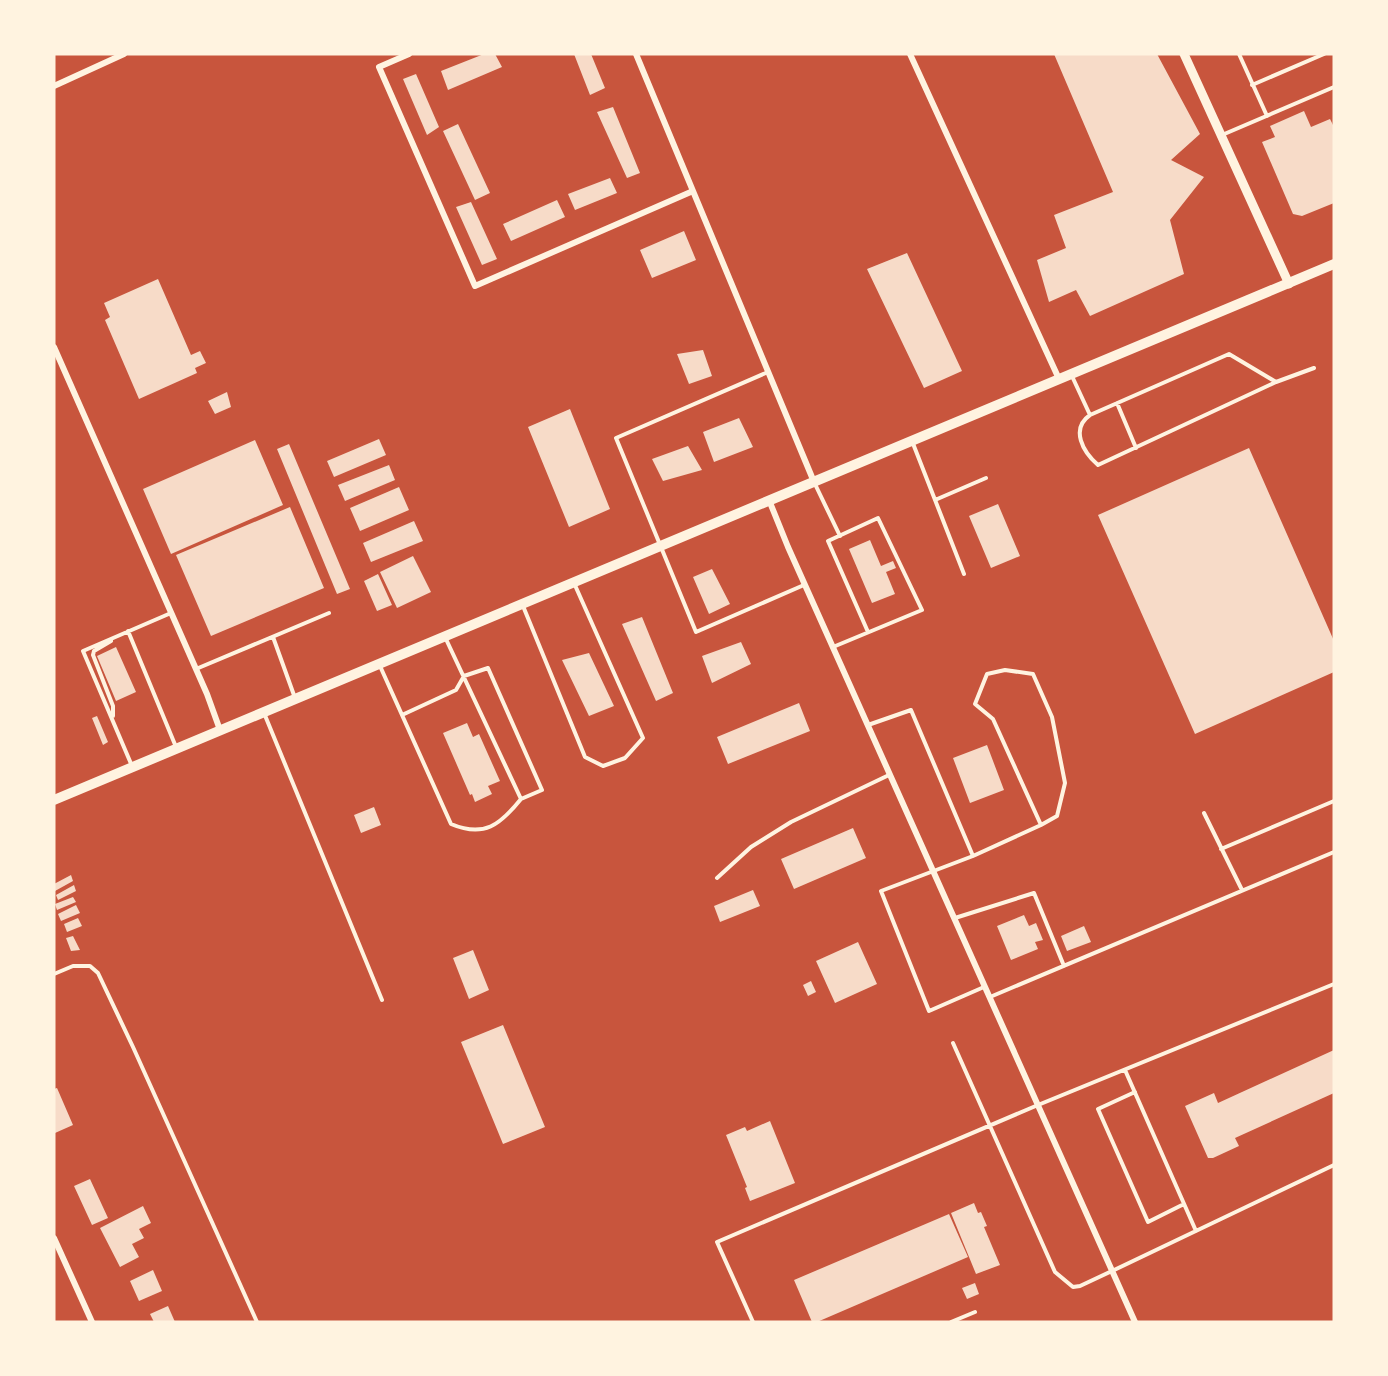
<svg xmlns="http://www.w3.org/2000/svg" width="1388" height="1376" font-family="'Asap Condensed',sans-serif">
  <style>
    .building { fill: #f7dbc8 }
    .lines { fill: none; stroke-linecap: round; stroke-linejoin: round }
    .service { stroke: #fff3e0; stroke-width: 4 }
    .minor { stroke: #fff3e0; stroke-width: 6 }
    .tertiary { stroke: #fff3e0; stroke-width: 9 }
    .primary { stroke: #fff3e0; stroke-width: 10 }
  </style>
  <rect width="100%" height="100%" fill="#c8553d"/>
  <!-- building -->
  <path class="building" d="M484,54H495L502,67L448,90L441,71Z
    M574,54H591L605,88L590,95Z
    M1054,54H1157L1200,134L1171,160L1204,177L1170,220L1184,274L1090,316L1076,290L1049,302L1037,260L1066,248L1054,215L1113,192Z
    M416,74L439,127L427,135L403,79Z
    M613,107L640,173L627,178L597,112Z
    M1304,111L1311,127L1330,119L1334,127V203L1302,216L1293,214L1262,142L1275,137L1270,126Z
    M458,124L490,193L475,200L443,131Z
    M610,178L617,193L575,210L568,194Z
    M557,200L565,217L511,241L503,224Z
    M471,202L497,259L482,265L456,207Z
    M684,231L696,260L652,278L640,250Z
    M907,253L962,371L924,388L867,269Z
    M158,279L191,355L200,351L206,363L195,368L197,373L139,399L105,320L110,317L104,303Z
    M703,350L712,376L689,384L677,354Z
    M227,392L231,407L215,414L208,401Z
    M570,409L610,509L569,527L528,427Z
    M739,418L753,447L714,462L703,432Z
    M379,439L386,455L334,477L327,461Z
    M255,440L283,505L171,554L143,489Z
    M289,444L350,589L337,594L277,449Z
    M688,446L702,470L663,481L652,459Z
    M1249,448L1334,641V672L1195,734L1098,515Z
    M389,465L395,480L345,501L338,485Z
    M399,487L409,510L360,531L350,508Z
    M998,504L1020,556L991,568L969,516Z
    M290,507L324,588L211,636L176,555Z
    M414,521L423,541L371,562L363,543Z
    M870,540L881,566L893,561L896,568L886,572L895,594L872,603L849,549Z
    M413,556L431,592L397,608L380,572Z
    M712,569L730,604L709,614L693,577Z
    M378,574L392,605L377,611L364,581Z
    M642,617L673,693L656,701L622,624Z
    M741,642L751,664L712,683L702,656Z
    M116,647L136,692L116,701L97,656Z
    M589,653L614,706L589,716L562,660Z
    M799,703L810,731L728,764L717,737Z
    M97,716L108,742L103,745L92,718Z
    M467,723L473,737L479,734L500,781L488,786L492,794L475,802L472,794L470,795L443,733Z
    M987,745L1004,790L970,803L953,758Z
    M374,807L381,825L361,833L354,815Z
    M853,828L866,858L794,889L781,859Z
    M71,875L73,881L55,891L54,884Z
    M74,885L76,891L58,900L56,895Z
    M753,890L760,906L720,922L714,906Z
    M73,897L76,902L57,910L55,904Z
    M76,905L80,913L61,921L58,914Z
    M1024,915L1029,926L1036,923L1043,940L1035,942L1038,949L1011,960L997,926Z
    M78,918L82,926L67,932L64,924Z
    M1084,926L1091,942L1067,951L1061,936Z
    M73,936L80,950L71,951L66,938Z
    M858,942L877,984L835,1003L816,961Z
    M473,950L489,990L469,999L453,958Z
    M811,981L816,992L808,996L803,985Z
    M503,1025L545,1127L503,1144L461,1042Z
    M1334,1050V1093L1235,1138L1239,1146L1213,1158H1208L1185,1106L1214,1093L1218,1103Z
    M57,1088L73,1125L55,1133L54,1089Z
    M770,1121L795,1183L750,1201L745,1188L747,1187L726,1135L745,1127L747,1131Z
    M90,1179L108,1218L92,1225L74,1186Z
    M974,1203L978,1213L981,1212L987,1226L984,1227L1000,1265L976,1274L951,1213Z
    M143,1206L151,1223L139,1229L144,1238L132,1244L139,1257L120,1267L100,1228Z
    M949,1214L968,1257L817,1322H812L794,1280Z
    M153,1270L162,1291L139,1301L130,1281Z
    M975,1283L979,1294L967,1299L962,1288Z
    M168,1306L175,1322H154L150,1314Z"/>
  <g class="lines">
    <!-- service -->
    <path class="service" d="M1239,54L1267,116
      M1252,85L1324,54
      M1222,135L1334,87
      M768,372L616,438L696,632L804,585
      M1071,374L1090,415
      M1276,382L1229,354L1090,415C1070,429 1083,452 1098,465L1276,382L1314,368
      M1117,403L1136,448
      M912,441L964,574
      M814,482L840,536
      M935,500L986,478
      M523,606L585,757L603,766L625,758L643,738L574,583
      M128,631L176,747
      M273,637L295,698
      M111,641L94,651L93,655L113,706V716
      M833,647L922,610L878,518L828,541L868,632
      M380,666L451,824C484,838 500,825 521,799L445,637
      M196,669L329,613
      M264,713L382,1000
      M402,715L456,690L464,676L488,668L542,790L521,799
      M868,725L911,710L973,856L881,891L929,1011L984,987
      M132,766L83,651L171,613
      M1204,813L1242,890
      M1221,849L1334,801
      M973,856L1041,825L993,719L975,704L987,674L1005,670L1033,674L1052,717L1065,783L1057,816L1041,825
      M717,878L751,847L791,822L889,775
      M955,918L1034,893L1064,966
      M54,974L73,966H90L98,973L133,1047L257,1322
      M990,997L1334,852
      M953,1043L1055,1272L1073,1287L1080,1286L1112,1271L1334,1165
      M1125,1070L1196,1231
      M1135,1092L1098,1109L1148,1222L1184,1204
      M753,1322L717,1242L1038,1105L1334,984
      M951,1322L975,1312"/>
    <!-- minor -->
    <path class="minor" d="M409,54L379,67L475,286L693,191
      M636,54L814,482
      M910,54L1059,379
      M54,86L124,54
      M54,347L207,694L220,730
      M769,500L788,547L1135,1322
      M54,1238L92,1322"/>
    <!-- tertiary -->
    <path class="tertiary" d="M1184,54L1289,284"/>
    <!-- primary -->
    <path class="primary" d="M54,800L1334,264"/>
  </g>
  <!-- border -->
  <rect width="1388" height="1376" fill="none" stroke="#fff3e0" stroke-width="111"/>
</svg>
